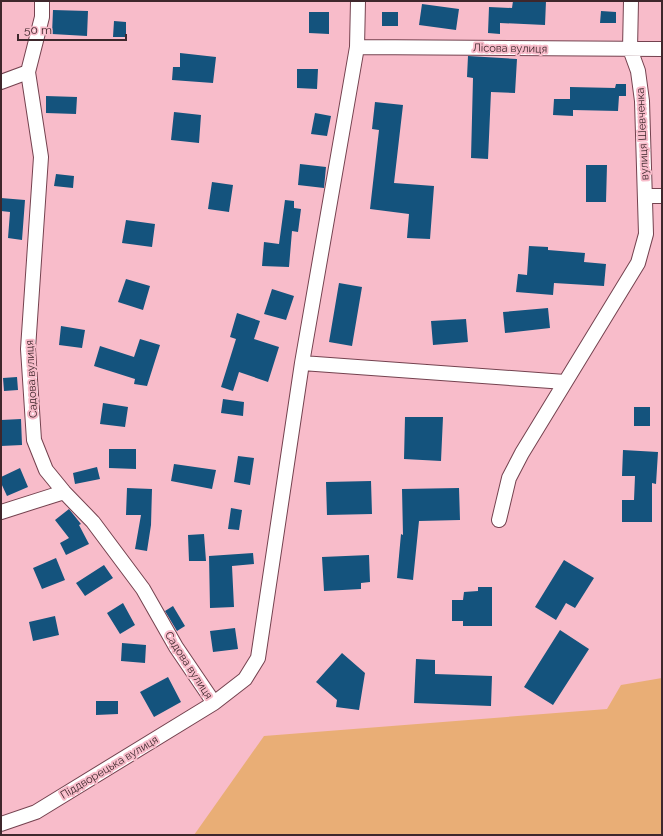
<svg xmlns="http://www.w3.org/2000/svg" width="663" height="836" font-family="Raleway,sans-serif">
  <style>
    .green { fill: #e9ae76 }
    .building { fill: #14537d }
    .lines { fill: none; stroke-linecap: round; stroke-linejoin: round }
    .street-casing { stroke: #74424f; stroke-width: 16 }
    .street { stroke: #fff; stroke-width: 14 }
    .labels { text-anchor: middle; stroke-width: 4; stroke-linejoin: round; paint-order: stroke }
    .street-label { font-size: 11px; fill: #3e272c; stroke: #f8bcca }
  </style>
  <rect width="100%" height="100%" fill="#f8bcca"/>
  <!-- green -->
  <path class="green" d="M662,678V835H194L264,736L607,709L621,685Z"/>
  <!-- building -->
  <path class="building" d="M513,1H546L545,25L500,23V34L488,33L489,7L512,8Z
    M422,4L459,9L456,30L419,25Z
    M53,10L88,11L87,36L52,34Z
    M601,11L616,12V23H600Z
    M309,12H329V34L309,33Z
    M382,12H398V26H382Z
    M114,21L126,22V37H113Z
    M180,53L216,57L213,83L172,80L173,67H180Z
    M468,56L517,59L515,93L491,92L488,159L471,158L473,78L467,77Z
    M297,69H318L317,89L297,88Z
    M616,84H626V96H619L618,111L573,110V116L553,115L554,99H570V87L615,88Z
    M46,96L77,97L76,114L46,113Z
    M375,102L403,105L394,183L434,186L430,239L407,238L409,214L370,209L379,130L372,129Z
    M174,112L201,115L199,143L171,140Z
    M315,113L331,116L327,136L311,134Z
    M300,164L326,167L324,188L298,185Z
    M586,165H607L606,202H586Z
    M56,174L74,176L73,188L54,186Z
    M212,182L233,185L229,212L208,209Z
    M1,198L25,200L22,240L8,238L10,212L1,211Z
    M285,200L294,201V208L301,209L298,232L292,231L289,267L262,266L264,242L279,244Z
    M126,220L155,224L152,247L122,243Z
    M529,246L548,247V250L585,253L584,262L606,264L604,286L554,283L553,295L516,292L518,274L527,275Z
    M126,279L150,286L143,310L118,302Z
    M339,283L362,287L352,346L329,342Z
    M272,289L294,296L286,320L264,314Z
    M548,308L550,328L505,333L503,312Z
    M237,313L260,321L254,339L279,347L268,382L239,372L233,391L221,387L236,339L230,337Z
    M466,319L468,342L433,345L431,321Z
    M61,326L85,330L82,348L59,345Z
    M140,339L160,345L147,386L134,384L135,379L94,366L100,346L134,357Z
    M17,377L18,390L4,391L3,378Z
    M223,399L244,402L243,416L221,413Z
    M103,403L128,407L125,427L100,424Z
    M634,407H650V426H634Z
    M405,417H443L441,461L404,459Z
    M21,419L22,445L1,446V420Z
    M109,449H136V469L109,468Z
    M623,450L658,452L656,484L652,483V522H622V500H634L635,476H622Z
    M238,456L254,458L250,485L234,482Z
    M174,464L216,470L212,489L171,481Z
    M97,467L100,479L75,484L73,473Z
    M20,468L28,487L7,496L1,483V477Z
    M371,481L372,514L327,515L326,482Z
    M127,488L152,489L151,525L147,551L135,549L141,515H126Z
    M459,488L460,520L419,521L413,580L397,578L401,534L403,535L402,489Z
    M231,508L242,510L239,530L228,529Z
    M69,509L81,524L79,525L89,544L66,555L60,543L69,538L55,520Z
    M204,534L206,561H189L188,535Z
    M253,553L254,564L232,566L234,607L210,608L209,556Z
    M369,555L370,582L361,583V589L324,591L322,557Z
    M56,558L65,580L42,589L33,568Z
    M564,560L594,578L575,608L566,603L556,620L535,607Z
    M104,565L113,578L85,596L76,583Z
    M478,587H492V626H463V621H452V600H463L464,592L478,591Z
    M123,603L135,625L120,634L107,613Z
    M173,606L185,626L177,631L165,611Z
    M55,616L59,635L33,641L29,622Z
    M235,628L238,649L213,652L210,631Z
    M560,630L589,649L553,705L524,687Z
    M122,643L146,645L145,663L121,661Z
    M342,653L365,673L359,710L336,707L337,700L316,682Z
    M416,659L435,660V674L492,676L491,706L414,703Z
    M168,677L181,702L154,717L140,692Z
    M96,701H118V714L96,715Z"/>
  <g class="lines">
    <!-- street casing -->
    <g class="street-casing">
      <path id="street" d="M42,1V17L28,72L41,157L28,349L34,440L46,470L64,492L93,522L143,589L176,647L214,703
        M357,47L662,49
        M1,82L28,72
        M645,196H662
        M302,363L565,382
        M1,512L64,492
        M499,520L509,478L522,453L638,263L646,234L642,101L638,71L630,49L631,1
        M1,824L36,812L214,703L245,679L258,658L302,363L357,47L358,1"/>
    </g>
    <!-- street -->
    <use href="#street" class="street"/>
  </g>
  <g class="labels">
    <!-- street labels -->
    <g class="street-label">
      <text transform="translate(510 48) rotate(1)" y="4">Лісова вулиця</text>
      <text transform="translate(642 134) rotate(-93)" y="4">вулиця Шевченка</text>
      <text transform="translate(31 379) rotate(-93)" y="4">Садова вулиця</text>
      <text transform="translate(189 665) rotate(57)" y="4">Садова вулиця</text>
      <text transform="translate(109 767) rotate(-31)" y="4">Піддворецька вулиця</text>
    </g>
  </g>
  <!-- border -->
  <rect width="663" height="836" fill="none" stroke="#3e272c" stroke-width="4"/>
  <!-- scale -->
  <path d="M18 34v6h108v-6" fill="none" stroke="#3e272c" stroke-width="2"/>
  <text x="24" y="34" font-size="12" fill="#3e272c" stroke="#f8bcca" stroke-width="3" paint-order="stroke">50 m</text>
</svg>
